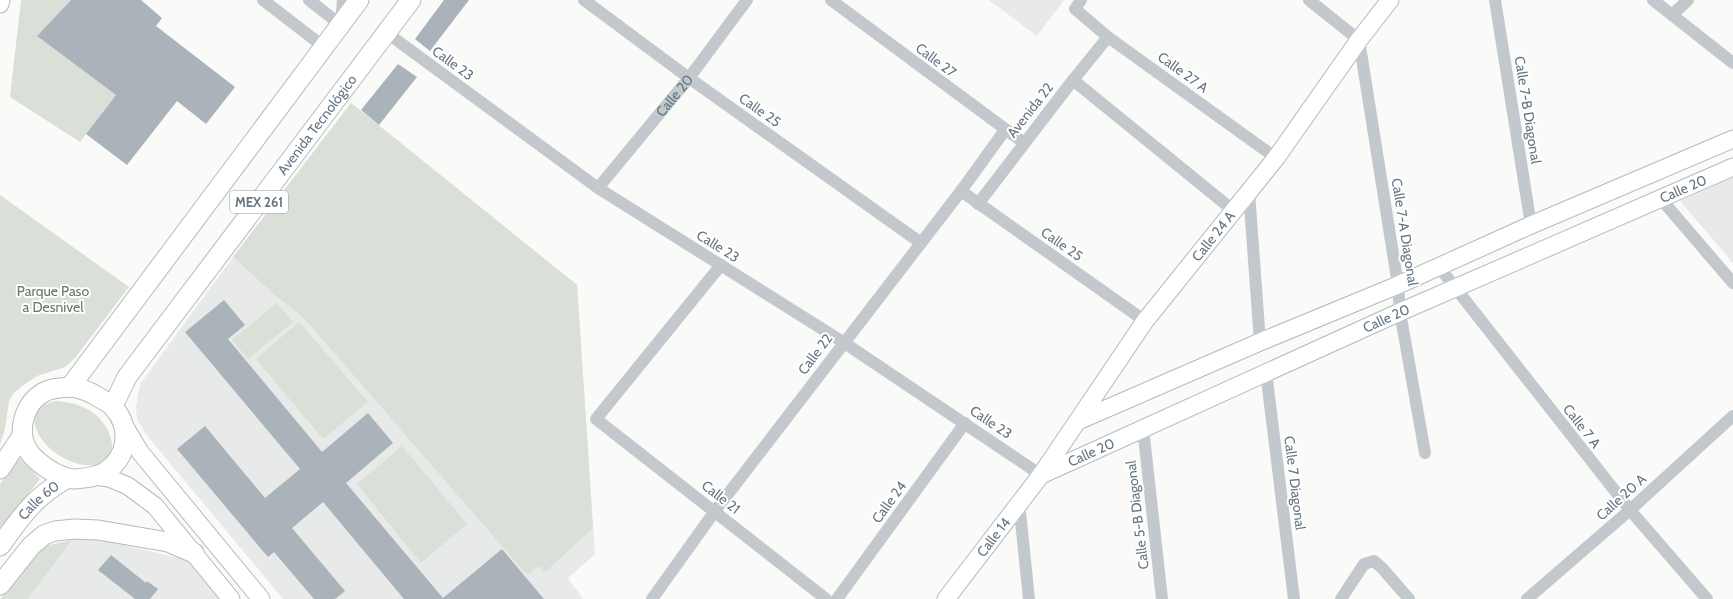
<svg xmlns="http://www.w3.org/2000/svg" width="1733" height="599" font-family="Cabin,sans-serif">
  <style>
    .built { fill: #e8e9e9 }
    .green { fill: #dadfd7 }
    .building { fill: #aab3b9 }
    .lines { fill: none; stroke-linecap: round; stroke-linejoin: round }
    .secondary-casing { stroke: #b3babf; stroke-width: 19 }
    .primary-casing { stroke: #b5babe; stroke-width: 21 }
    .street { stroke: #c3c8cc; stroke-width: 12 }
    .secondary { stroke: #fff; stroke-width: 17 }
    .primary { stroke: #fff; stroke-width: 19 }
    .labels { text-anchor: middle; stroke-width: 4; stroke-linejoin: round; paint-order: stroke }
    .shield { fill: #fff; stroke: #939fa8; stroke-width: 1 }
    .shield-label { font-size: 13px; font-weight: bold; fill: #657683 }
    .street-label { font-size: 14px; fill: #657683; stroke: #fff }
    .park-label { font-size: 14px; fill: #687a64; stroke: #fff }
  </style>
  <rect width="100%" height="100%" fill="#fafaf8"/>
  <!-- built -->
  <path class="built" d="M989,0H1064L1037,36Z
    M351,103L577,285L595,554L568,578L583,599H283L145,433L137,419L136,407L140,384L233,257Z
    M1733,177V263L1680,201Z
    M72,538H94L187,560L220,599H25Z"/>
  <!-- green -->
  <path class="green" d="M21,0H71L37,36L116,95L80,142L10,97Z
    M351,103L577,285L593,528L545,572L539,566L527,575L304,318L276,296L233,257Z
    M0,195L129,287L75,358L65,367L37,376L22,386L13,394L9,401L5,429L0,444Z
    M277,303L293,322L248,359L232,340Z
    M299,322L368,402L323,439L256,359Z
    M55,401C70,402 85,405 97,416C112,429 123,461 94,465C56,470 6,413 55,401Z
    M402,446L467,524L421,563L357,484Z
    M19,458L40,479L0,531V484Z
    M72,540L27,599H0L34,554L45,546Z"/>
  <!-- building -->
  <path class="building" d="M71,0H141L162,18L156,26L235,87L206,124L177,101L127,165L86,134L116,95L37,36Z
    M444,0H469L430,51L415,39Z
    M398,64L417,77L379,125L361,110Z
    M224,300L245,325L228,339L322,452L368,413L393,443L346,483L443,598L502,549L544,599H404L323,502L292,528L345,591L335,599H314L274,552L268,557L177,449L205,426L265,498L300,469L185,332Z
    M111,555L146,583L147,581L158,589L150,599H135L98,570Z"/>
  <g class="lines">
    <!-- secondary casing -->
    <g class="secondary-casing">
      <g id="secondary">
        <path d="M0,4L1,0"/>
        <path d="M1078,421L1260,342L1398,285L1531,225L1733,139"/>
        <path d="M124,425L140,452L261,599"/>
        <path id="s2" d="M1041,475L1400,312L1733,167"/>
        <path d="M95,476L109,478L128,486L155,506L231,599"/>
        <path id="s3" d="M946,599L1041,475L1145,321L1276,158L1359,40L1390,0"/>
      </g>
    </g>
    <!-- primary casing -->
    <g class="primary-casing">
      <g id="primary">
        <path d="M70,387L359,0"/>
        <path d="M70,387C81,388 89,391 98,397C103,400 110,403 113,407C132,428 128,457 105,472C97,477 85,478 75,479C66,479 61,476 53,472C30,459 16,442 25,415C28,407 33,399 41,394C49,388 60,388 70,387Z"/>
        <path id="s4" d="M113,406L127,377L411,0"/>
        <path d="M0,469L22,436"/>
        <path id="s5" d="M0,546C22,516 33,498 66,479"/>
        <path d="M0,585L31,546L44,535L55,531L74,529L98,530L168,542L194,553"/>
      </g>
    </g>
    <!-- street -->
    <g class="street">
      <path d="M263,0L324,47"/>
      <path d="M309,0L341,25"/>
      <path d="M584,0L689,78L921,243"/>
      <path d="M831,0L1024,143"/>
      <path d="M1081,0L1075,9L1108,37L1276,158"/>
      <path d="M1309,0L1359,40L1398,285L1400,312L1425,453"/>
      <path d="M1495,0L1531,225"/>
      <path d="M1653,0L1733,63"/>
      <path d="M1672,15L1688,0"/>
      <path d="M341,23L343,0"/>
      <path d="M387,33L598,188L843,342L1041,475"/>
      <path d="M1073,80L1234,211"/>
      <path id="s1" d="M598,188L689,78L747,0"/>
      <path d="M961,191L1145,321"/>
      <path d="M1249,192L1260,342"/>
      <path d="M1661,199L1733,283"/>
      <path d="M978,204L1073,80L1108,37"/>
      <path d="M721,265L596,419L826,599"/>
      <path d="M1439,267L1630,510L1707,599"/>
      <path d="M1266,372L1294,599"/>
      <path d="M1143,428L1162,599"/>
      <path d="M1019,502L1029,599"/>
      <path d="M652,599L715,511L961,191L1005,130"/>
      <path d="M837,599L965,423"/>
      <path d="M1341,599L1364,564L1374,561L1382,568L1409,599"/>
      <path d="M1527,599L1630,510L1733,416"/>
    </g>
    <!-- secondary -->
    <use href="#secondary" class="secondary"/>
    <!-- primary -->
    <use href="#primary" class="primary"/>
  </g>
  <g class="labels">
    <!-- shield labels -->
    <rect class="shield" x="230" y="191" width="58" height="22" rx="3"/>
    <g class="shield-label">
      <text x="259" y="207">MEX 261</text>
    </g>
    <!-- street labels -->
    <g class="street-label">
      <text transform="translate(936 60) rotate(37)" y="5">Calle 27</text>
      <text transform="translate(453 63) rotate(36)" y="5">Calle 23</text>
      <text transform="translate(1183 72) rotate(36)" y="5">Calle 27 A</text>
      <text dy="5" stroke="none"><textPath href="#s1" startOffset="120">Calle 20</textPath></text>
      <text transform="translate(760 110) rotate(35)" y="5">Calle 25</text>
      <text transform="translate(1030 110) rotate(-52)" y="5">Avenida 22</text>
      <text transform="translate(1528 110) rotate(81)" y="5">Calle 7-B Diagonal</text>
      <text dy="5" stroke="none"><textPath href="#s4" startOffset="348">Avenida Tecnológico</textPath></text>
      <text dy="5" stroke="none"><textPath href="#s2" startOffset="703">Calle 20</textPath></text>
      <text transform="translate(1405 232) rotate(81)" y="5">Calle 7-A Diagonal</text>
      <text dy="5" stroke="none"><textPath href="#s3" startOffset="451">Calle 24 A</textPath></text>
      <text transform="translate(1062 244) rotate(35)" y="5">Calle 25</text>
      <text transform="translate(718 246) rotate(32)" y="5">Calle 23</text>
      <text dy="5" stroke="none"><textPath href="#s2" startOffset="379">Calle 20</textPath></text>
      <text transform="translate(815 354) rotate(-53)" y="5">Calle 22</text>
      <text transform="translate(991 422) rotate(34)" y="5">Calle 23</text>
      <text transform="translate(1582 426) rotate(52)" y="5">Calle 7 A</text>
      <text dy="5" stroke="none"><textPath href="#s2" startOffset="55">Calle 20</textPath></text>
      <text transform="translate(1295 483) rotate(83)" y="5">Calle 7 Diagonal</text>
      <text transform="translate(721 497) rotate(38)" y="5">Calle 21</text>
      <text transform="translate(1621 497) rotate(-42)" y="5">Calle 20 A</text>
      <text dy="5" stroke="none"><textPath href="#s5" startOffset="60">Calle 60</textPath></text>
      <text transform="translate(889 502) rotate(-54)" y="5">Calle 24</text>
      <text transform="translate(1137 515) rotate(-97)" y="5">Calle 5-B Diagonal</text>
      <text dy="5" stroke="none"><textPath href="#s3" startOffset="78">Calle 14</textPath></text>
    </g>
    <!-- park labels -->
    <g class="park-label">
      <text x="53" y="296">Parque Paso<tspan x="53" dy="16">a Desnivel</tspan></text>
    </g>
  </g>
</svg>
